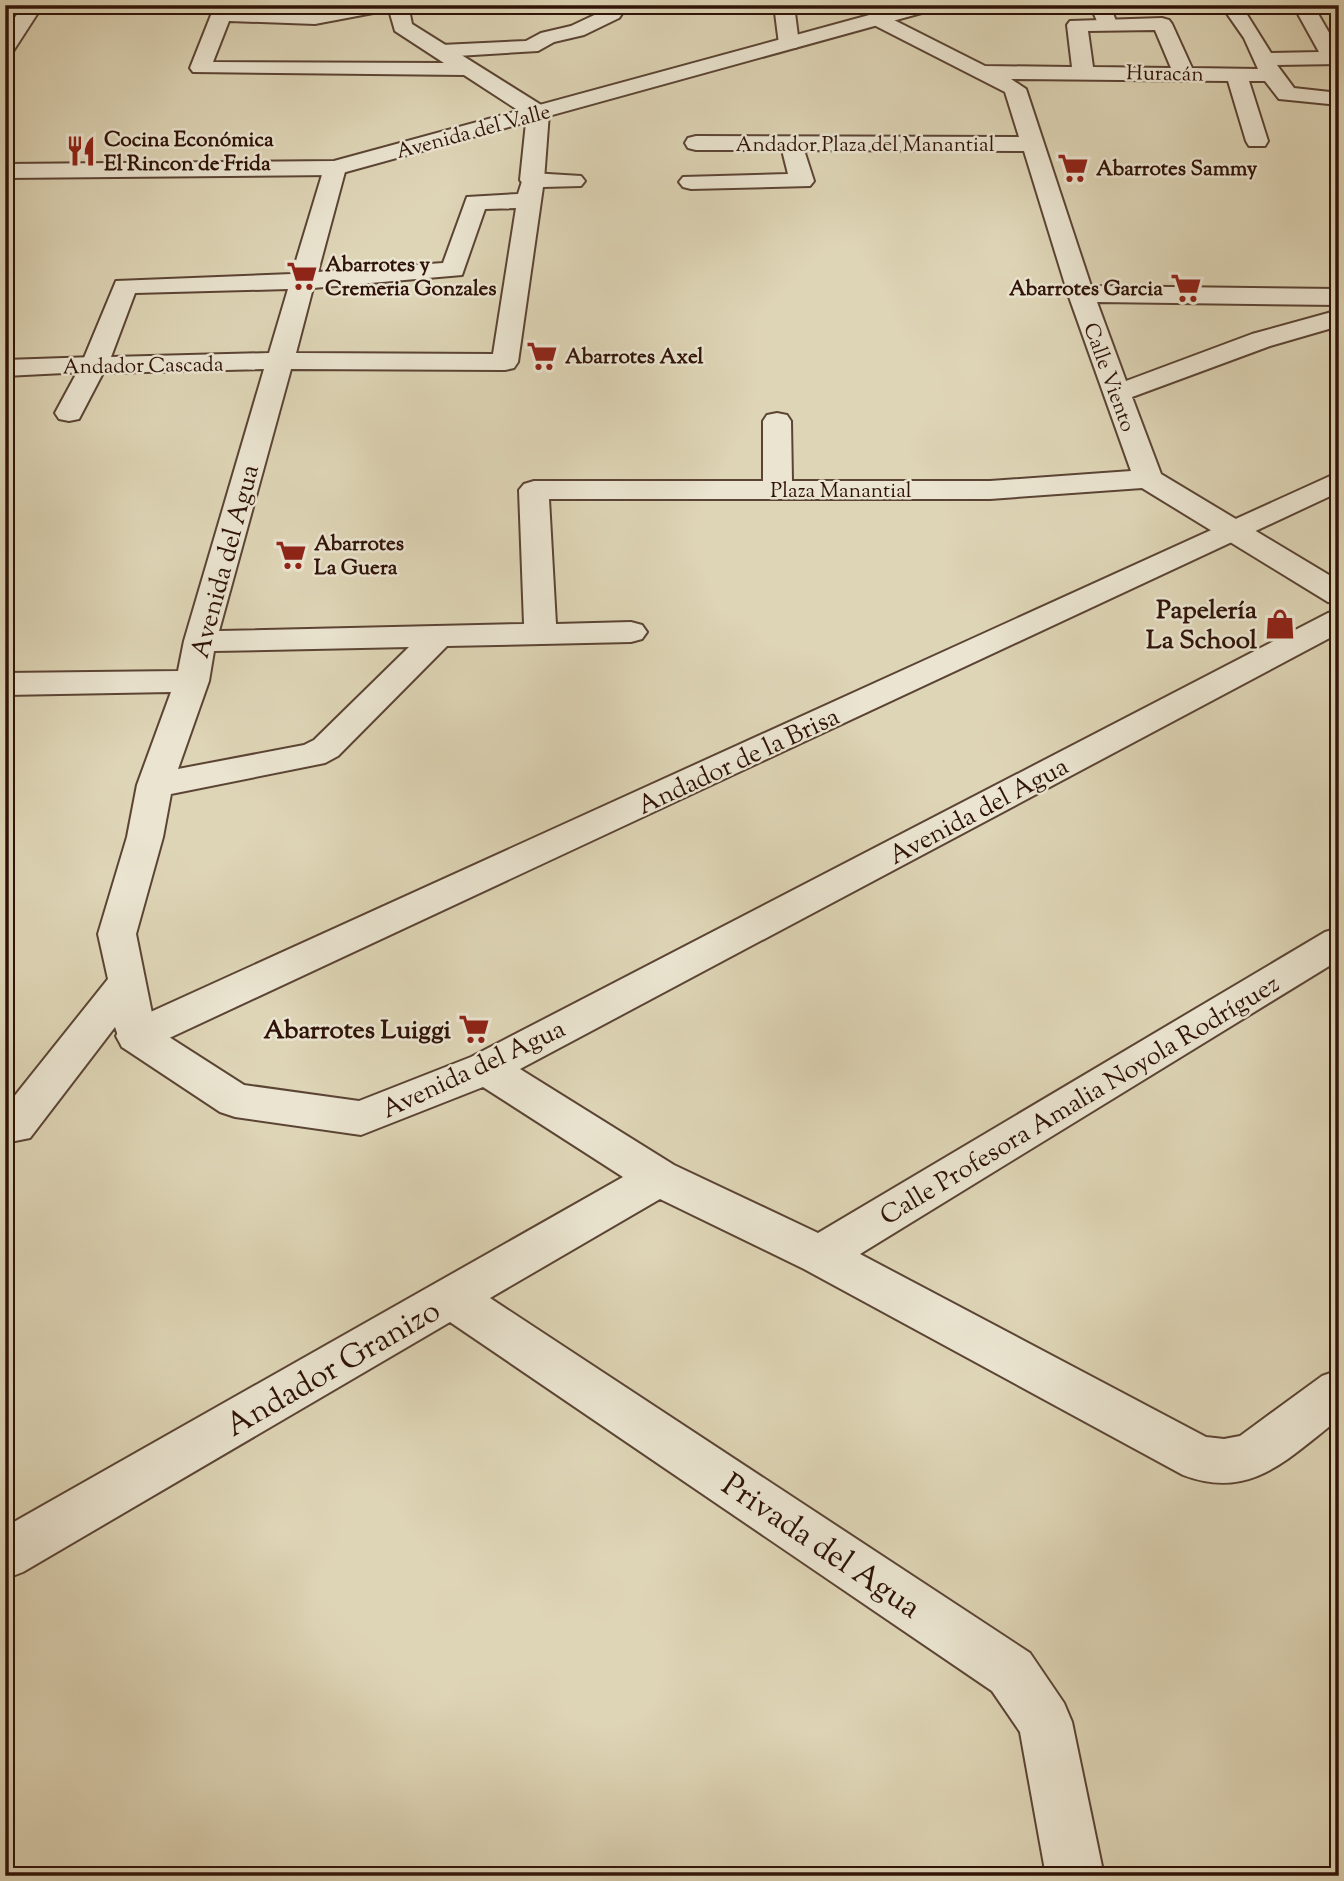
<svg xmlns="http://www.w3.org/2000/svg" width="1344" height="1881" font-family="'Sorts Mill Goudy',serif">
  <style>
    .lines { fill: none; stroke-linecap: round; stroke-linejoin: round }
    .pedestrian-casing { stroke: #5b4434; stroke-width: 4 }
    .minor-casing { stroke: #5b4434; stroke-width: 4 }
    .tertiary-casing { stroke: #5b4434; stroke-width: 4 }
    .pedestrian { fill: #eae4d0; fill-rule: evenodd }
    .minor { fill: #eae4d0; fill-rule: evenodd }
    .tertiary { fill: #eae4d0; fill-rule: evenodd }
    .labels { text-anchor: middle; stroke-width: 5; stroke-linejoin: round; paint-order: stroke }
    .far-street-label { font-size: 21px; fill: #2f1308; stroke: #eae4d0 }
    .far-poi-label { font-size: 21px; font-weight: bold; fill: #2f1308; stroke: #eae4d0; text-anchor: start }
    .street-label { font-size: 26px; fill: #2f1308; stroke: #eae4d0 }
    .poi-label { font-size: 26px; font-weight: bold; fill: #2f1308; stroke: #eae4d0; text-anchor: end }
    .near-street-label { font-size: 32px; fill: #2f1308; stroke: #eae4d0 }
  </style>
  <rect width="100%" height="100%" fill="#ded5b6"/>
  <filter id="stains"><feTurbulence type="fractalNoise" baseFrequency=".00286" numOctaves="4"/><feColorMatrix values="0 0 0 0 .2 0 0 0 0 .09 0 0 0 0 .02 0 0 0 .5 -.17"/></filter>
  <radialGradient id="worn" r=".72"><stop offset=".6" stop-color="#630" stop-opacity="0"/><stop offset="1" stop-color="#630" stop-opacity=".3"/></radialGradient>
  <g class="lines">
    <!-- pedestrian casing -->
    <g class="pedestrian-casing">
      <path id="pedestrian" d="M608,5H628L619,18L584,35L554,42L538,51L441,57L434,55L431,51L434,47L441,45L526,41L541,33L571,26L605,10Z
        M774,5H794L799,44L796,48H782L779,44Z
        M1090,5H1110L1117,24L1114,28H1100Z
        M538,106L546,108L549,113L544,180L540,185H524L520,180L527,113L530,108Z
        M94,357L104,359L107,365L104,371L5,376V360Z
        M1339,472V492L150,1047L136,1052L122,1047L116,1036L122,1025Z"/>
    </g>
    <!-- minor casing -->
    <g class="minor-casing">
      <path id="minor" d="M23,5H43L12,53L5,55V33Z
        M215,5H235L233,9L315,12L351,5H408L412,24L546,108L549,113L546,118H530L464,75L193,72L190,68ZM389,10L395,31L444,63L213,62L229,21L315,24Z
        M641,5H712C704,14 649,14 641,5Z
        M1221,5H1241L1271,53L1319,52L1293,5H1313L1339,50V64L1277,65L1294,88L1339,93V105L1279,99L1265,81H1249L1268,141L1265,146H1249L1246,141L1228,81L1011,79L1026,89L1091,286L1339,289V305L1097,302L1126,381L1252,334L1339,310V326L1270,346L1132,397L1161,474L1339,581V604L1328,602L1142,488L990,499H549L556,624L631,622L642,625L647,632L642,639L631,642L447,646L338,756L325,763L171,794L163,837L136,934L155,1028L244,1085L359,1101L471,1057L1328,613L1339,610V633L520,1069L674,1165L818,1233L1325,932L1339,928V960L860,1254L1206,1437L1224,1439L1240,1436L1322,1376L1339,1370V1419C1288,1458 1251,1501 1183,1475L804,1269L660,1199L490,1298L1030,1653L1064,1703L1072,1722L1104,1876H1046L1020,1732L992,1691L450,1322L23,1572L5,1579V1527L623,1177L483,1087L361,1135L235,1117L220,1112L122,1047L115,1027L30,1138L5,1143V1108L108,979L98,934L127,837L137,785L171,692L5,695V673L178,671L184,641L264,369L103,373L79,419L69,421L59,419L55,413L81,365L116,281L292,274L324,168L327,163H343L346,168L318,272L443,263L467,197L518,194L524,175L532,173L581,176L585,181L581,186L543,187L518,362L514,368L505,370L291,369L219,631L524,624L519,490L524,484L534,481H763V421L767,415L777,413L787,415L791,421L792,481H990L1131,471L1068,294L1024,151L804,150L814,181L810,186L691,189L683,187L679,182L683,177L788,174L782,150H696L688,148L685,143L688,138L696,136L1019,137L1005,92L870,23L867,19L870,15H884L985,66L1072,67L1067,25L1070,21L1162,18L1169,20L1172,24L1192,68L1258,69L1244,38ZM1155,30L1171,68L1093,67L1088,31ZM516,208L493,354L296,353L313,288L462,275L485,209ZM288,289L269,353L111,357L135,293ZM409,647L314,740L304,745L178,769L209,681L214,651Z"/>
    </g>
    <!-- tertiary casing -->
    <g class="tertiary-casing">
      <path id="tertiary" d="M906,5H939L936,9L335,175L5,178V164L334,161Z"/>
    </g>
    <!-- pedestrian -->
    <use href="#pedestrian" class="pedestrian"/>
    <!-- minor -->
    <use href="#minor" class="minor"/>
    <!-- tertiary -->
    <use href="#tertiary" class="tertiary"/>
  </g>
  <!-- icons -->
  <defs>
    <g id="restaurant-bare" transform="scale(2.415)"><path d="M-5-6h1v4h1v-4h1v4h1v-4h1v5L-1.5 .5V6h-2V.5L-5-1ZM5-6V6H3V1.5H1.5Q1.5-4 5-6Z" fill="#8f2418" stroke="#eae4d0" stroke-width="2.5" paint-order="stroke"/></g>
    <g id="supermarket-bare" transform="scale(2.415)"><path d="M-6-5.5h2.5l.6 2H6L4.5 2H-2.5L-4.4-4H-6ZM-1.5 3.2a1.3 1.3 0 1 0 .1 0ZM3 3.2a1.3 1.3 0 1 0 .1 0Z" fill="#8f2418" stroke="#eae4d0" stroke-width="2.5" paint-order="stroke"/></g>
    <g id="shop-bare" transform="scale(2.415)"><path d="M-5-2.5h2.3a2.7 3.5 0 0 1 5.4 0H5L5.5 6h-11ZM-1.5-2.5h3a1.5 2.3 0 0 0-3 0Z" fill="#8f2418" stroke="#eae4d0" stroke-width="2.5" paint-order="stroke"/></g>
  </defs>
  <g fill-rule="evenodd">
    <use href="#restaurant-bare" x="81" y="151"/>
    <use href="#supermarket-bare" x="1073" y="168"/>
    <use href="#supermarket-bare" x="302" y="276"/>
    <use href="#supermarket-bare" x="1186" y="288"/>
    <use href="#supermarket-bare" x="542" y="356"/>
    <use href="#supermarket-bare" x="291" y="555"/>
    <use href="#shop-bare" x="1280" y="624"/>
    <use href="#supermarket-bare" x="474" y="1029"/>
  </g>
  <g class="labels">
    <!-- far-street labels -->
    <g class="far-street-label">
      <text transform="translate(1165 73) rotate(1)" y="7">Huracán</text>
      <text transform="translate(473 131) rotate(-15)" y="7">Avenida del Valle</text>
      <text x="865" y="151">Andador Plaza del Manantial</text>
      <text transform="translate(143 365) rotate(-1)" y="7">Andador Cascada</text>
      <text transform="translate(1110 377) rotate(70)" y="7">Calle Viento</text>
      <text x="841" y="497">Plaza Manantial</text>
    </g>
    <!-- far-poi labels -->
    <g class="far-poi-label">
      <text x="104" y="146">Cocina Económica<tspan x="104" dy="24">El Rincon de Frida</tspan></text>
      <text x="1096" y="175">Abarrotes Sammy</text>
      <text x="325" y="271">Abarrotes y<tspan x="325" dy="24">Cremeria Gonzales</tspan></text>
      <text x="1163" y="295" text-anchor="end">Abarrotes Garcia</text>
      <text x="565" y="363">Abarrotes Axel</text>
      <text x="314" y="550">Abarrotes<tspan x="314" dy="24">La Guera</tspan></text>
    </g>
    <!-- street labels -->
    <g class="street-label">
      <text transform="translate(224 561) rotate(-75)" y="9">Avenida del Agua</text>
      <text transform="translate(738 760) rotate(-25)" y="9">Andador de la Brisa</text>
      <text transform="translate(978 810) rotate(-28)" y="9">Avenida del Agua</text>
      <text transform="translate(473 1068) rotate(-25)" y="9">Avenida del Agua</text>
      <text transform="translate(1079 1099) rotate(-31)" y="9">Calle Profesora Amalia Noyola Rodríguez</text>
    </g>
    <!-- poi labels -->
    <g class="poi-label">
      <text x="1257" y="618">Papelería<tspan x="1257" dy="30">La School</tspan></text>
      <text x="451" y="1038">Abarrotes Luiggi</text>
    </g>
    <!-- near-street labels -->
    <g class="near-street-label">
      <text transform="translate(332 1367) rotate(-30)" y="11">Andador Granizo</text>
      <text transform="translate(822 1545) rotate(34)" y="11">Privada del Agua</text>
    </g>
  </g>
  <!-- margin -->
  <rect width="1344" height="1881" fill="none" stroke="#ded5b6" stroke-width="28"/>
  <rect x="7" y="7" width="1330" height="1867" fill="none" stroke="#2f1308" stroke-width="3.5"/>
  <rect x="14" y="14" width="1316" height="1853" fill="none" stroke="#2f1308" stroke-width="2"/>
  <rect width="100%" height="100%" filter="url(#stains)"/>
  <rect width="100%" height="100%" fill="url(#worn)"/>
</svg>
